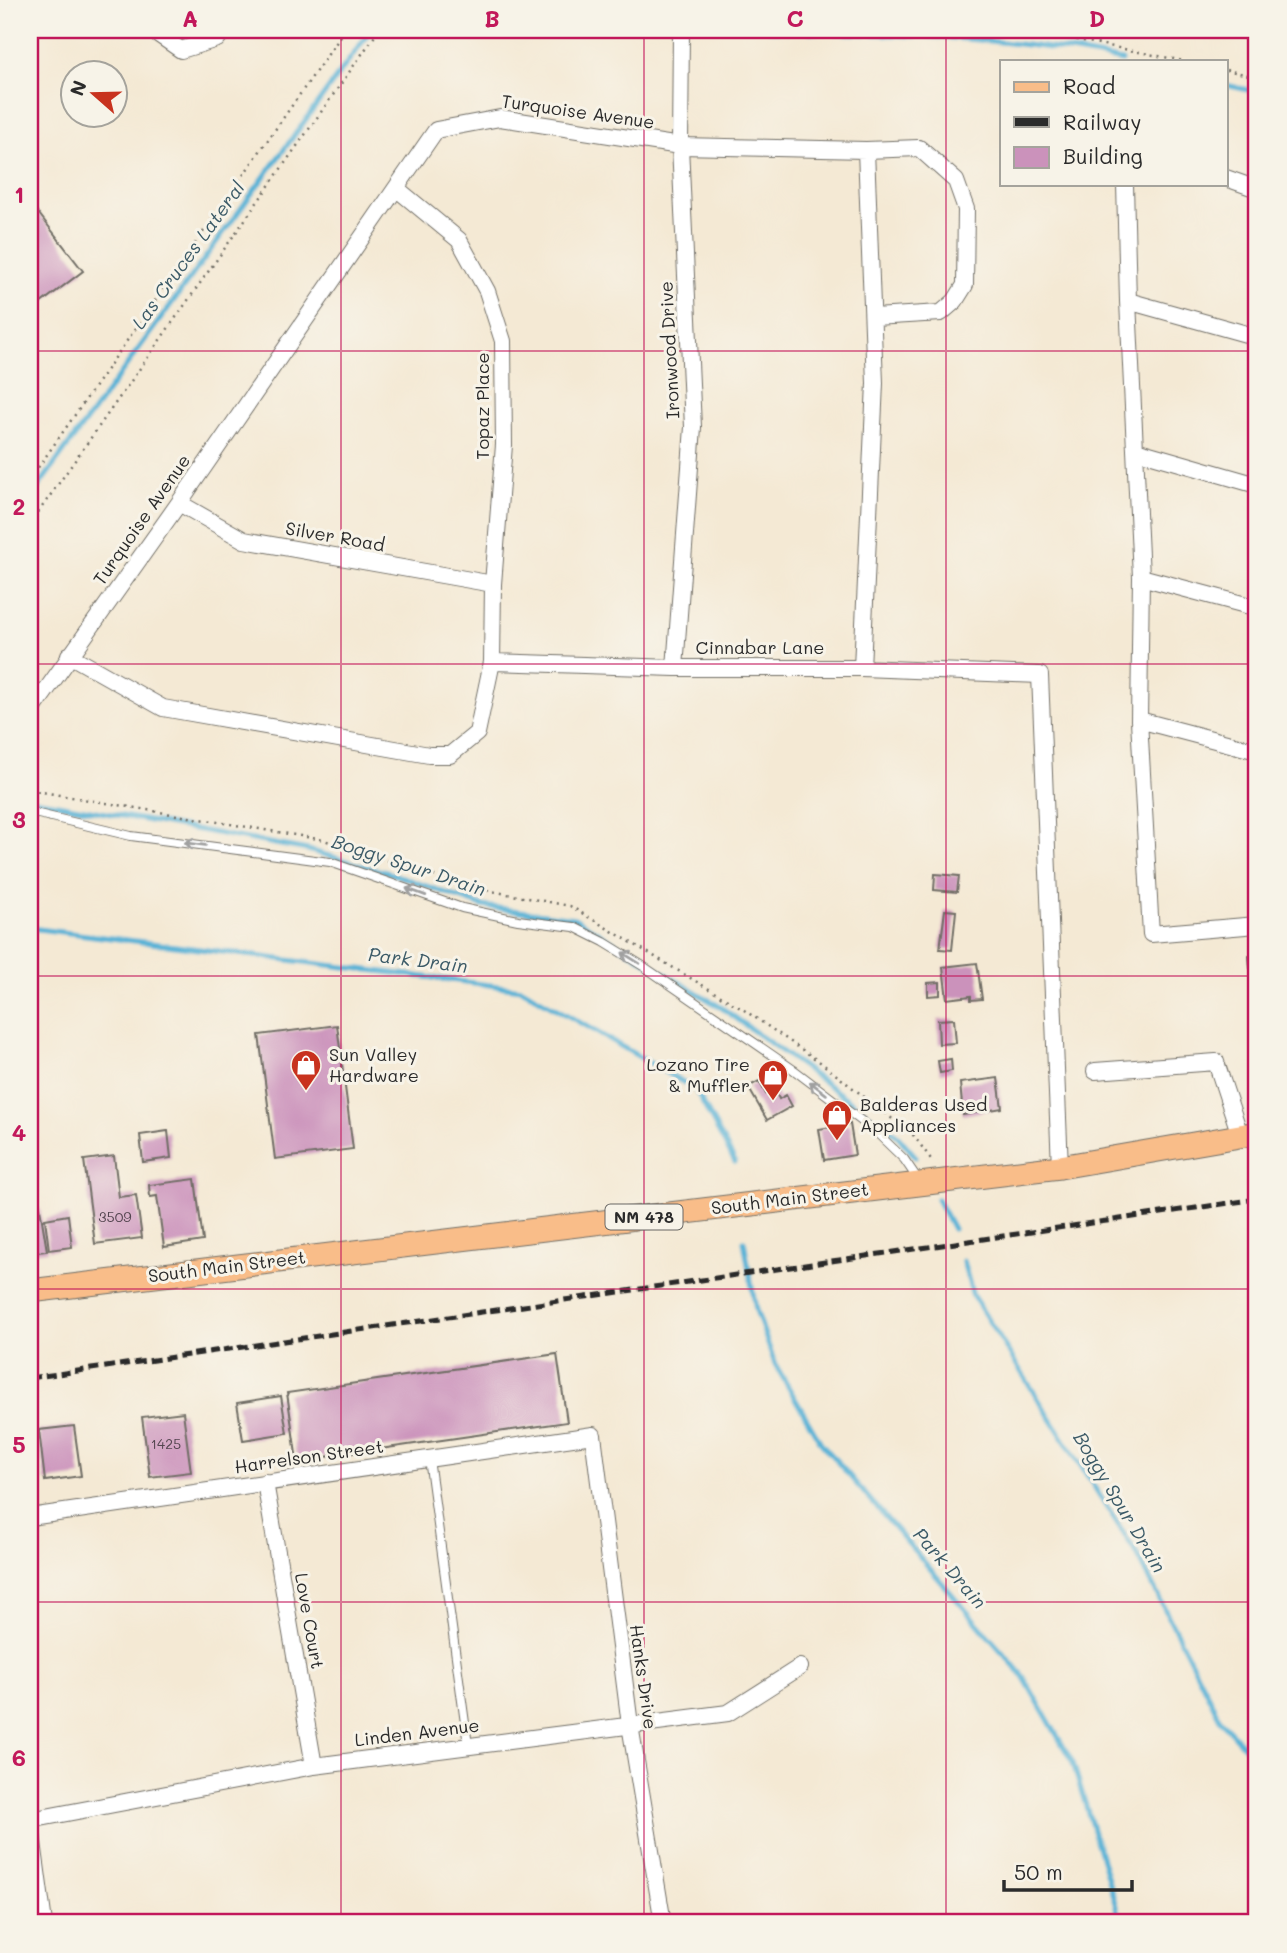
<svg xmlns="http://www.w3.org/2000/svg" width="1287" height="1953" font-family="Mali,sans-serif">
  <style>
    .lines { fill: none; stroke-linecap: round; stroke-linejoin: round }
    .stream { stroke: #59b2d6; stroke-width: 5 }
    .building { fill: #cb92bb }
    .service-casing { stroke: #716e66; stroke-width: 10 }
    .minor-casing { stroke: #716e66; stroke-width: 18 }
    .primary-casing { stroke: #716e66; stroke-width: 25 }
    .path { stroke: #716e66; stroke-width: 2.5; stroke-dasharray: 2 5; stroke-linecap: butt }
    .service { stroke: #fff; stroke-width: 8 }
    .minor { stroke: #fff; stroke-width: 16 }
    .primary { stroke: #f9bd89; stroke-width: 23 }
    .rail { stroke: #2b2b2b; stroke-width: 5; stroke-dasharray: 10 5; stroke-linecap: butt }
    .oneway { stroke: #a0a0a0 }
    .grid { fill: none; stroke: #c2185b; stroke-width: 2; stroke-opacity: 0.55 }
    .labels { text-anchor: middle; stroke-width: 6; stroke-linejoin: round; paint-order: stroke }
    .number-label { font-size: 14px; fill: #53454f }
    .shield { fill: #f7f3e8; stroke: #686764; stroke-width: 2 }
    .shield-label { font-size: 16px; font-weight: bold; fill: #2b2b2b }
    .street-label { font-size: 18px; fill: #2b2b2b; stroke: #f7f3e8 }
    .poi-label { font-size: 18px; fill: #2b2b2b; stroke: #f7f3e8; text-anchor: start }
    .water-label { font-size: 19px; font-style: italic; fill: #3b5a67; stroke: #f7f3e8 }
    .neatline { fill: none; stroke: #c2185b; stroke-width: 2.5 }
    .grid-label { font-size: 23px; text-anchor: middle; font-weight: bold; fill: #c2185b }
  </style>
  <rect width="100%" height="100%" fill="#f7f3e8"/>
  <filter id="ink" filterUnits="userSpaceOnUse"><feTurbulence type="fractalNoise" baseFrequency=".0143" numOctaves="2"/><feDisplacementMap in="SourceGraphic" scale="14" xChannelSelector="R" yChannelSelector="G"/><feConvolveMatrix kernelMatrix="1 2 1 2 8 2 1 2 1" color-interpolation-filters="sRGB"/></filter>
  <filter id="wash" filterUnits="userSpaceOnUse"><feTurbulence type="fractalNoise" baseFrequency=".00686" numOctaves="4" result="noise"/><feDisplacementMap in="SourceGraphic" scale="28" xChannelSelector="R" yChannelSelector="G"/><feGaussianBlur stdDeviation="1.57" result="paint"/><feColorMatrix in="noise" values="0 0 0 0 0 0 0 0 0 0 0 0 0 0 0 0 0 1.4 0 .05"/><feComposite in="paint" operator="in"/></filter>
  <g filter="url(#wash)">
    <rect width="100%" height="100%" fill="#f4e9d4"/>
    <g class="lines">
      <!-- stream -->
      <path class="stream" d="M769,30C887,35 1007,35 1122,61
        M1226,85L1257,92
        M30,498L371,30
        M30,799L308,850L396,875L482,906L574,918L722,1008L898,1136L916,1157
        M30,928L522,989L695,1089L735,1162
        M937,1199L953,1229
        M744,1241L756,1310L775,1364L821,1443L1023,1676L1073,1763L1121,1923
        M963,1261L973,1296L1138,1556L1221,1721L1244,1747L1257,1754"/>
    </g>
    <g id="blocks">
      <!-- building -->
      <path class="building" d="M36,210L83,271L41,303L30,288V214Z
        M935,874L959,876L957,892L934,890Z
        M945,910L956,911L952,950L940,949Z
        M1257,955V980H1255L1254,967L1250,968L1249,956Z
        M977,963L982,999L971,1000V996L947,999L943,967Z
        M940,982V995L928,996V983Z
        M954,1019L956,1043L939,1044L938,1020Z
        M337,1025L353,1149L275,1159L259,1035Z
        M951,1059L952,1071L940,1073L938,1061Z
        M998,1078L1002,1108L963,1115L960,1083Z
        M759,1081L766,1094L774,1089L779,1099L786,1095L792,1106L767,1120L748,1087Z
        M850,1124L855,1155L824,1160L819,1129Z
        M168,1131L171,1158L143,1162L140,1135Z
        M114,1156L119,1197L136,1195L142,1238L95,1244L84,1160Z
        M195,1179L203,1241L164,1247L157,1196L150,1197L149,1185Z
        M40,1208L47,1251L30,1253V1209Z
        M68,1215L72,1247L49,1250L45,1219Z
        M557,1354L567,1422L297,1461L287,1393Z
        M281,1396L287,1433L243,1440L237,1403Z
        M183,1412L191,1472L150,1477L142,1417Z
        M74,1426L81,1476L45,1481L39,1430Z"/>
    </g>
  </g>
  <g filter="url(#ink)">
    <use href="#blocks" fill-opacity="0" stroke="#716e66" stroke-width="2"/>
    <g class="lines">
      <!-- service casing -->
      <g class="service-casing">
        <path id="service" d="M30,812L131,836L330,862L462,908L518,920L574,927L604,942L643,966L794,1070L876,1132L904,1159L919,1181
          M429,1459L468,1745"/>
      </g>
      <!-- minor casing -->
      <g class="minor-casing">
        <path id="minor" d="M152,30L181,50L217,39L224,30
          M866,150L919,148L956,181L966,209L965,285L955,301L941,313L874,317
          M1226,178L1257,189
          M1125,184L1128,301L1141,577L1139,720L1151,934L1257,925
          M1128,301L1257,337
          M1135,450L1257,485
          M179,503L244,540L493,584
          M1141,577L1257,608
          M69,655L163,708L429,755H450L477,733L492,662L493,584L504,445L503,341L487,291L459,240L396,188
          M492,662L675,668H862L1040,675L1060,1167
          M675,668L693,427L680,146L681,30
          M30,713L179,503L436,130L500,118L680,146L866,150L875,383L862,668
          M1139,720L1257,751
          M1095,1071L1216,1062L1240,1135
          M265,1482L314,1766
          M30,1517L593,1435L630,1725L663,1923
          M44,1923L30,1820L314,1766L728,1713L800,1667"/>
      </g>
      <!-- primary casing -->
      <g class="primary-casing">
        <path id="primary" d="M30,1291L1060,1167L1257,1133"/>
      </g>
      <!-- path -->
      <path class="path" d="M1028,30L1184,61
        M1226,70L1257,77
        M30,479L345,30
        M30,524L379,30
        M30,790L324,840L465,886L570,906L744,1010L820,1062L914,1136L933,1162"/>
      <!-- service -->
      <use href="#service" class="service"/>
      <!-- minor -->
      <use href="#minor" class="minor"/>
      <!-- primary -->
      <use href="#primary" class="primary"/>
      <!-- rail -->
      <path class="rail" d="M30,1378L1257,1199"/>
    </g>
    <!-- one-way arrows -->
    <defs><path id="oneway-shaft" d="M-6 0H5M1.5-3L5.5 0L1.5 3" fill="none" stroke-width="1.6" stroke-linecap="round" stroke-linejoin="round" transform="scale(1.75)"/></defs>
    <g class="oneway">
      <use href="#oneway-shaft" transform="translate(195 844) rotate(-173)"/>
      <use href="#oneway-shaft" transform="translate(416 892) rotate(-160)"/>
      <use href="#oneway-shaft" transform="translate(631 958) rotate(-148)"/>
      <use href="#oneway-shaft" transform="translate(818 1088) rotate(-143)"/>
    </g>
  </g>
  <!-- grid -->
  <path class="grid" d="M341,30V1923M644,30V1923M946,30V1923M30,351H1257M30,664H1257M30,976H1257M30,1289H1257M30,1602H1257"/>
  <!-- icons -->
  <defs>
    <g id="shop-pin" transform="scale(1.575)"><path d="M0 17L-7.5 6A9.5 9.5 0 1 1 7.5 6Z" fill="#c8321e" stroke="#f7f3e8"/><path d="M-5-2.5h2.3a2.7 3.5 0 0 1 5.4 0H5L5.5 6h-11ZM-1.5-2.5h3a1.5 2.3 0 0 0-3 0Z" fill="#fff"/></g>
  </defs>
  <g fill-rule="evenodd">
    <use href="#shop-pin" x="306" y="1065"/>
    <use href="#shop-pin" x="773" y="1075"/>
    <use href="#shop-pin" x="837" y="1115"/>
  </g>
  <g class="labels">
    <!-- number labels -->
    <g class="number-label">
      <text x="115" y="1222">3509</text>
      <text x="166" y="1449">1425</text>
    </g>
    <!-- shield labels -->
    <rect class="shield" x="605.5" y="1204.5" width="77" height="25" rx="5"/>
    <g class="shield-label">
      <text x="644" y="1223">NM 478</text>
    </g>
    <!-- street labels -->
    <g class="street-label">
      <text transform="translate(578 112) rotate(8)" y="6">Turquoise Avenue</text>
      <text transform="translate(670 350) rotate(-93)" y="6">Ironwood Drive</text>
      <text transform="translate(483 406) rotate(-90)" y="6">Topaz Place</text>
      <text transform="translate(142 520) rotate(-55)" y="6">Turquoise Avenue</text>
      <text transform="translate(335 537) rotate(10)" y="6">Silver Road</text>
      <text x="760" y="654">Cinnabar Lane</text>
      <text transform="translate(790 1199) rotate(-7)" y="6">South Main Street</text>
      <text transform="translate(227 1267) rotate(-7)" y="6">South Main Street</text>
      <text transform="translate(309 1457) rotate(-8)" y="6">Harrelson Street</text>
      <text transform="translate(309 1621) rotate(80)" y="6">Love Court</text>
      <text transform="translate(643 1677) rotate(82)" y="6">Hanks Drive</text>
      <text transform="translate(417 1733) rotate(-7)" y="6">Linden Avenue</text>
    </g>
    <!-- poi labels -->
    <g class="poi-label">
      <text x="329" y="1061">Sun Valley<tspan x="329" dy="21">Hardware</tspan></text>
      <text x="750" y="1071" text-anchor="end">Lozano Tire<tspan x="750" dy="21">&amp; Muffler</tspan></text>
      <text x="860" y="1111">Balderas Used<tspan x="860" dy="21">Appliances</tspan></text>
    </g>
    <!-- water labels -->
    <g class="water-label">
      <text transform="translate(188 255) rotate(-54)" y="7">Las Cruces Lateral</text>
      <text transform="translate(409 865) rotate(18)" y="7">Boggy Spur Drain</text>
      <text transform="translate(418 960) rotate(7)" y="7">Park Drain</text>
      <text transform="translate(1120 1502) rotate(59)" y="7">Boggy Spur Drain</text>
      <text transform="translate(950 1568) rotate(49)" y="7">Park Drain</text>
    </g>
  </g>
  <!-- margin -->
  <rect width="1287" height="1953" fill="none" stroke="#f7f3e8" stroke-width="77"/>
  <!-- legend -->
  <rect x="1000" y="60" width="228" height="126" fill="#f7f3e8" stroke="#a5a39c" stroke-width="2"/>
  <rect x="1014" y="82" width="35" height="10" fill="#f9bd89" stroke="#a5a39c" stroke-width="2"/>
  <text x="1063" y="94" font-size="21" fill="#2b2b2b">Road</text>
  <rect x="1014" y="117" width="35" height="10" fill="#2b2b2b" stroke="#a5a39c" stroke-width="2"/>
  <text x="1063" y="130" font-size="21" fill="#2b2b2b">Railway</text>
  <rect x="1014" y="147" width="35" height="21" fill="#cb92bb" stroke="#a5a39c" stroke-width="2"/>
  <text x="1063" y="164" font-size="21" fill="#2b2b2b">Building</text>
  <!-- north arrow -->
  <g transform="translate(94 94) rotate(290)"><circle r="33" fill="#f7f3e8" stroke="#a5a39c" stroke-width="2"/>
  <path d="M0-5L12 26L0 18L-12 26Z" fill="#c8321e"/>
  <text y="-10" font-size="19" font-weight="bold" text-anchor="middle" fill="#2b2b2b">N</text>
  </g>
  <!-- scale -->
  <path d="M1004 1880v10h128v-10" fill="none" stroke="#2b2b2b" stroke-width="3.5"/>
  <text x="1014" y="1880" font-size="21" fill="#2b2b2b" stroke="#f7f3e8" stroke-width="5" paint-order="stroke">50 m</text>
  <rect x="38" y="38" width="1210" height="1876" class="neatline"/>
  <g class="grid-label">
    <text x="190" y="27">A</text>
    <text x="492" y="27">B</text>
    <text x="795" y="27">C</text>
    <text x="1097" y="27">D</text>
    <text x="19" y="203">1</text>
    <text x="19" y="515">2</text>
    <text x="19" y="828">3</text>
    <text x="19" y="1141">4</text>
    <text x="19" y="1453">5</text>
    <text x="19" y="1766">6</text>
  </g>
</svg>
